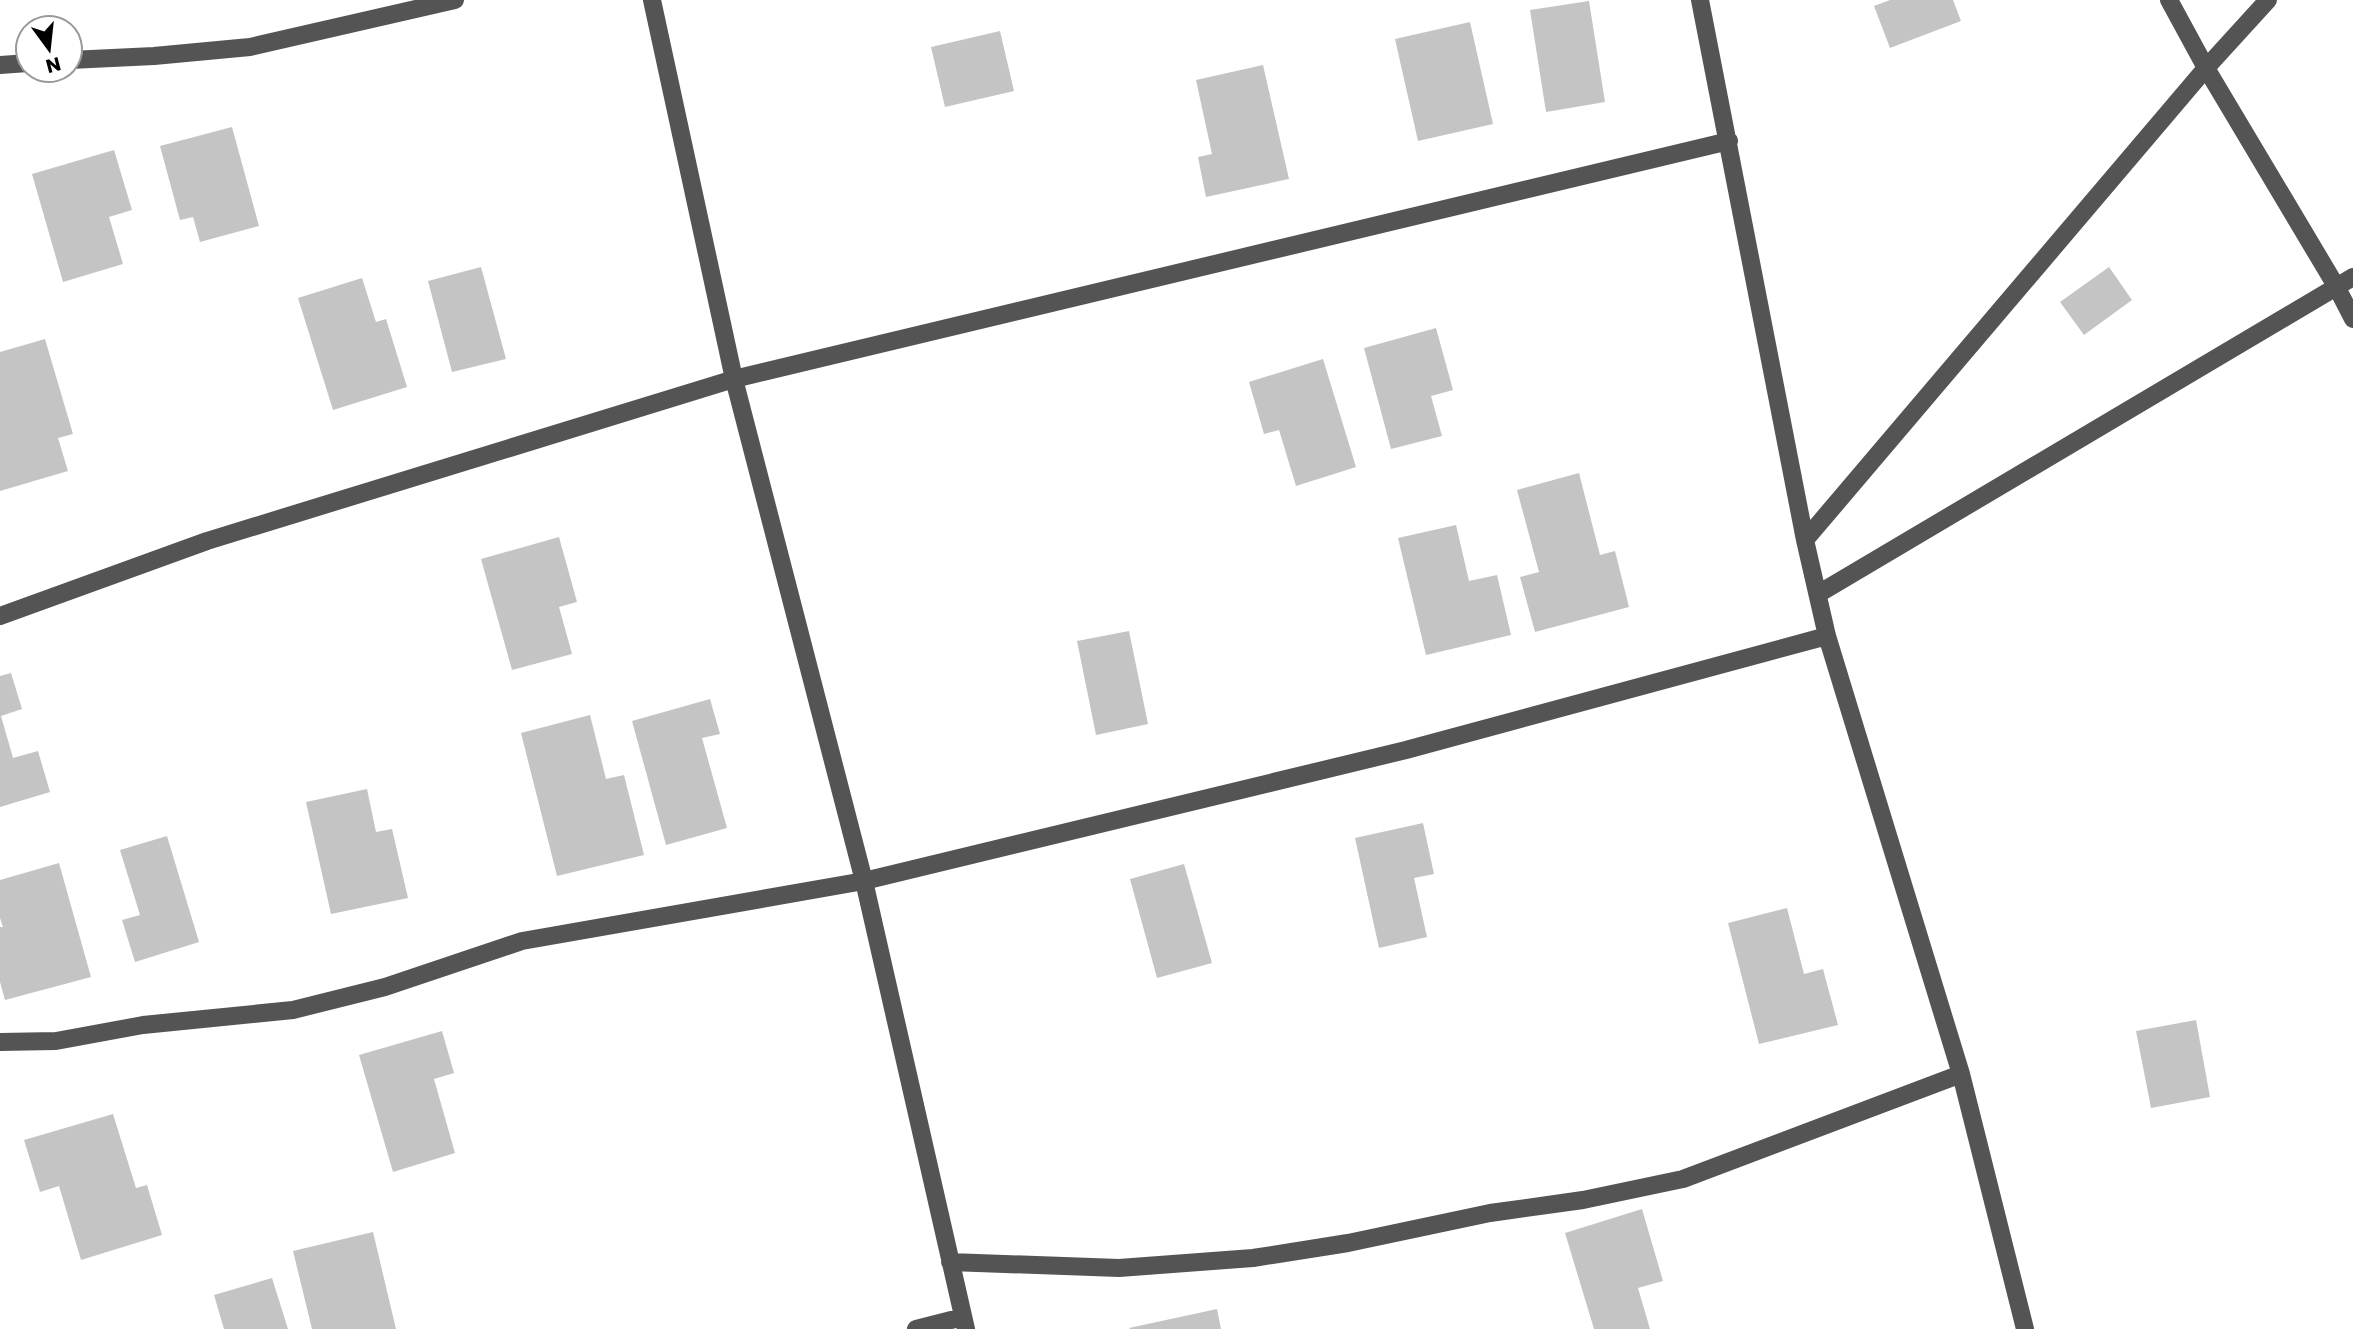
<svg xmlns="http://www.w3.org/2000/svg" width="2353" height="1329" font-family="Poppins,sans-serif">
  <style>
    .building { fill: #c4c4c4 }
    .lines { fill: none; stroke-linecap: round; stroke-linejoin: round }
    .minor { stroke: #545454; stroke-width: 18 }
  </style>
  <rect width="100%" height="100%" fill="#fff"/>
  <!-- building -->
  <path class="building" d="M1890,0H1953L1961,21L1890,48L1874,6Z
    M1589,1L1605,102L1546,112L1530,10Z
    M1470,22L1493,124L1418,141L1395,39Z
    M1000,31L1014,91L945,107L931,47Z
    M1263,65L1289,179L1206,197L1198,157L1212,154L1196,80Z
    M232,127L259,226L200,242L193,217L180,220L160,146Z
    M114,150L132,210L109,217L123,264L63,282L32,174Z
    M481,267L506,359L452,372L428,281Z
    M2109,267L2132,300L2084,335L2060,302Z
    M362,278L376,322L386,319L407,387L333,410L298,298Z
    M1436,328L1453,390L1431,396L1442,436L1391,449L1364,348Z
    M45,339L73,434L58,438L68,471L0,491V352Z
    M1323,359L1356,467L1296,486L1279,430L1264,434L1249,382Z
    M1579,473L1600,555L1615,551L1629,607L1535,632L1520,577L1539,572L1517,490Z
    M1456,525L1469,581L1497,575L1511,635L1426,655L1398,538Z
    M559,537L577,602L559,607L572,654L512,670L481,559Z
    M1129,631L1148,724L1096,735L1077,641Z
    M11,673L22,709L1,716L13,758L38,751L50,792L0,807V676Z
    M710,699L720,734L702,738L727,828L666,845L632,721Z
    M590,715L606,779L624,775L644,855L557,876L521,733Z
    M367,789L376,832L392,829L408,898L331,914L306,802Z
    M1423,823L1434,874L1414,878L1427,937L1379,948L1355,838Z
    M167,836L199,942L135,962L122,920L140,915L120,850Z
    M59,863L91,977L5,1000L0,982V927H3L0,918V880Z
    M1184,864L1212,963L1157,978L1130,879Z
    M1787,908L1804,974L1823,969L1838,1025L1759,1044L1728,923Z
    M2196,1020L2210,1097L2151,1108L2136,1031Z
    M442,1031L454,1073L434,1079L455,1153L393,1172L359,1055Z
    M113,1114L136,1188L147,1185L162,1235L81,1260L59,1186L40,1192L24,1140Z
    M1642,1209L1663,1281L1638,1288L1650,1329H1594L1565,1233Z
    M373,1232L396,1329H312L293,1251Z
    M272,1278L288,1329H224L214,1295Z
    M1217,1309L1221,1329H1130L1129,1328Z"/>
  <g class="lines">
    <!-- minor -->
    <path class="minor" d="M652,0L734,379L864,881L966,1329
      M1700,0L1805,540L1827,636L1961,1074L2025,1329
      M2169,0L2206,68L2336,286L2353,319
      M70,60L154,56L250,47L455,0
      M0,65L28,63
      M1805,540L2206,68L2268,0
      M1818,594L2353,277
      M0,616L207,541L734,379L1729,141
      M0,1042L56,1041L143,1025L293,1010L385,987L522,941L864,881L1406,750L1827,636
      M950,1262L1119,1268L1253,1258L1348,1243L1490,1213L1583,1200L1683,1179L1961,1074
      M916,1329L963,1317"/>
  </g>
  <!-- north arrow -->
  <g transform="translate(49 49) rotate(165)"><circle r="33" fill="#ffffff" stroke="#999999" stroke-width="2"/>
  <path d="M0-5L12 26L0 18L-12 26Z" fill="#000000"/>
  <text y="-10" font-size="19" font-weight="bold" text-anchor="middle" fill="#000000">N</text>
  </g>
</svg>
